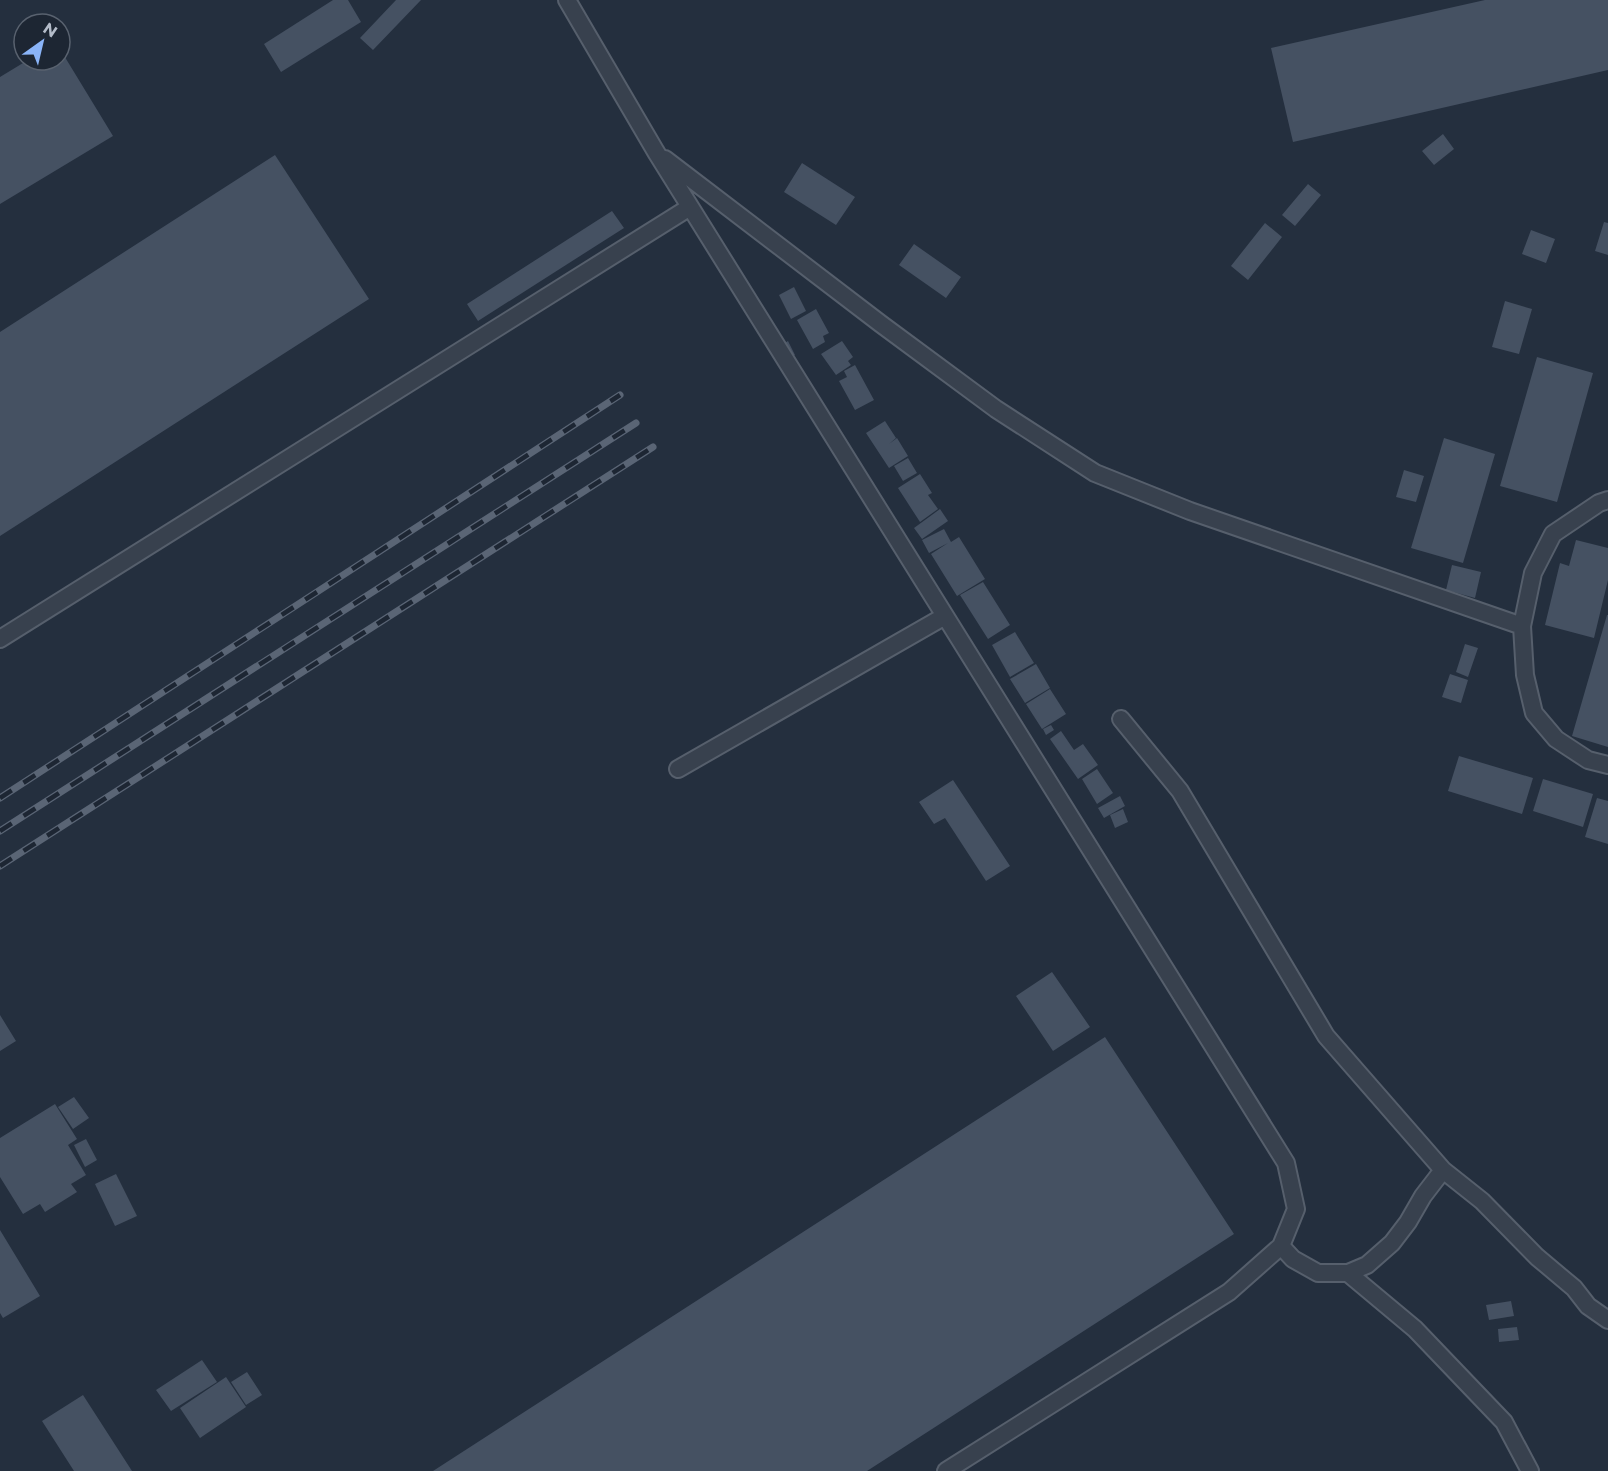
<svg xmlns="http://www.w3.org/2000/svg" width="1608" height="1471" font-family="Montserrat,sans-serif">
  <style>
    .building { fill: #455162 }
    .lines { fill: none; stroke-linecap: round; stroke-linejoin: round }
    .lane-casing { stroke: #565f6c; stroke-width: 20 }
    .lane { stroke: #38414e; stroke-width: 16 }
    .rail-casing { stroke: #5a6575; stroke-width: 7 }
    .rail { stroke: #1d2633; stroke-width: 4.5; stroke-dasharray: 14; stroke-linecap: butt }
  </style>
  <rect width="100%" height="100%" fill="#242f3e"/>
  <!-- building -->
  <path class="building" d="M333,0H348L361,22L281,72L264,44Z
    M396,0H421L373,50L360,38Z
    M1485,0H1608V70L1293,142L1271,48Z
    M60,49L113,136L0,204V77L28,60H60Z
    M1443,134L1454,149L1434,165L1422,151Z
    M275,155L369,299L0,536V332Z
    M802,163L855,197L836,225L784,192Z
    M1308,184L1321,195L1295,226L1282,215Z
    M612,211L624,228L478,321L467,304Z
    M1604,222L1608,223V255L1595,251Z
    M1265,223L1282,237L1248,280L1231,266Z
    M1531,230L1555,239L1546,263L1522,254Z
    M914,244L961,277L946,298L899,265Z
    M794,287L806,311L791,319L779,295Z
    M1505,301L1532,309L1519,354L1492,347Z
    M816,309L829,333L823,336L825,342L813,349L797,320Z
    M788,341L795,355L790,357L783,344Z
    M842,341L853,357L848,361L851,365L836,375L821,354Z
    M1537,357L1593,373L1557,502L1500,486Z
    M855,365L874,400L855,410L839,381L847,377L844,371Z
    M885,421L896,438L889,444L897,438L908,456L889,468L866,433Z
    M1444,438L1495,454L1463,563L1411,548Z
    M908,458L917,473L903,481L894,466Z
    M1404,470L1424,476L1416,502L1396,497Z
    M920,474L932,493L928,495L938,509L920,522L898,488Z
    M940,509L948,521L922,539L914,528Z
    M944,529L951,542L959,537L985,579L957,596L931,554L948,543L929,553L922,540Z
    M1576,540L1608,548V580L1594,638L1545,625L1560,563L1569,566Z
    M1452,565L1481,572L1475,598L1446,590Z
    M983,582L1010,625L988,639L960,595Z
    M1607,615H1608V747L1572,736Z
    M1015,632L1034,663L1010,677L992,645Z
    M1465,644L1478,648L1468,677L1456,672Z
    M1036,664L1050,688L1025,703L1010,679Z
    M1450,674L1468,680L1461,703L1442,697Z
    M1050,689L1066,714L1042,729L1026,704Z
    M1051,725L1054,730L1046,735L1043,729Z
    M1061,731L1074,750L1083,744L1098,765L1078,779L1050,739Z
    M1459,756L1533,778L1522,814L1448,791Z
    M1097,769L1113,793L1097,804L1082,779Z
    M1543,779L1593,794L1583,827L1533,811Z
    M953,780L1010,866L986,881L945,818L934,824L919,802Z
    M1120,796L1125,806L1104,818L1098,808Z
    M1597,798L1608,801V844L1585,837Z
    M1123,809L1128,822L1115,828L1110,815Z
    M1052,972L1090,1027L1053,1051L1016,996Z
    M0,1015L16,1041L0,1051Z
    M1105,1037L1234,1234L867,1471H433Z
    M74,1097L89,1118L73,1129L58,1107Z
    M55,1104L77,1139L68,1145L86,1175L71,1184L77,1192L45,1212L40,1204L23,1214L0,1177V1138Z
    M86,1139L97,1160L85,1167L74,1145Z
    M116,1174L137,1216L115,1226L95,1184Z
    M0,1230L40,1296L3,1318L0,1313Z
    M1511,1301L1514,1316L1489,1320L1486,1305Z
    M1517,1327L1519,1340L1499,1342L1498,1329Z
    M202,1360L217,1382L171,1411L156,1390Z
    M247,1372L262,1395L246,1405L231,1382Z
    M226,1377L246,1407L200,1438L180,1408Z
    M83,1395L132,1471H74L42,1421Z"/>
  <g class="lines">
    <!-- lane casing -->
    <g class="lane-casing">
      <path id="lane" d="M567,0L656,152L1286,1163L1296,1209L1281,1246L1229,1292L946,1471
        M665,159L881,324L996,409L1095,473L1190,511L1522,626
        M1608,500L1599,503L1553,534L1533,573L1522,626L1525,675L1534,713L1556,739L1588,760L1608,765
        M0,639L690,207
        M1121,719L1180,791L1326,1036L1443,1170L1482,1201L1537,1257L1574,1288L1588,1306L1608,1320
        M678,769L945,616
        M1281,1246L1293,1259L1318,1273H1348L1367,1265L1392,1243L1408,1222L1423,1196L1443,1170
        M1348,1273L1415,1329L1504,1422L1530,1471"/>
    </g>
    <!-- lane -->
    <use href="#lane" class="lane"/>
    <!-- rail casing -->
    <g class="rail-casing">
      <path id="rail" d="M0,798L620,395
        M0,831L636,423
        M0,866L653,447"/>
    </g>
    <!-- rail -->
    <use href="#rail" class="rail"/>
  </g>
  <!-- north arrow -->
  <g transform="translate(42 42) rotate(34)"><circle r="28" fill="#1d2633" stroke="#59626f" stroke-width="1.5"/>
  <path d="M0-4.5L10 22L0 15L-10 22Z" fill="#8ab4f8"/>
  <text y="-9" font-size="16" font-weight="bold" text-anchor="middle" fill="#b4bcc9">N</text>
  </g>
</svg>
